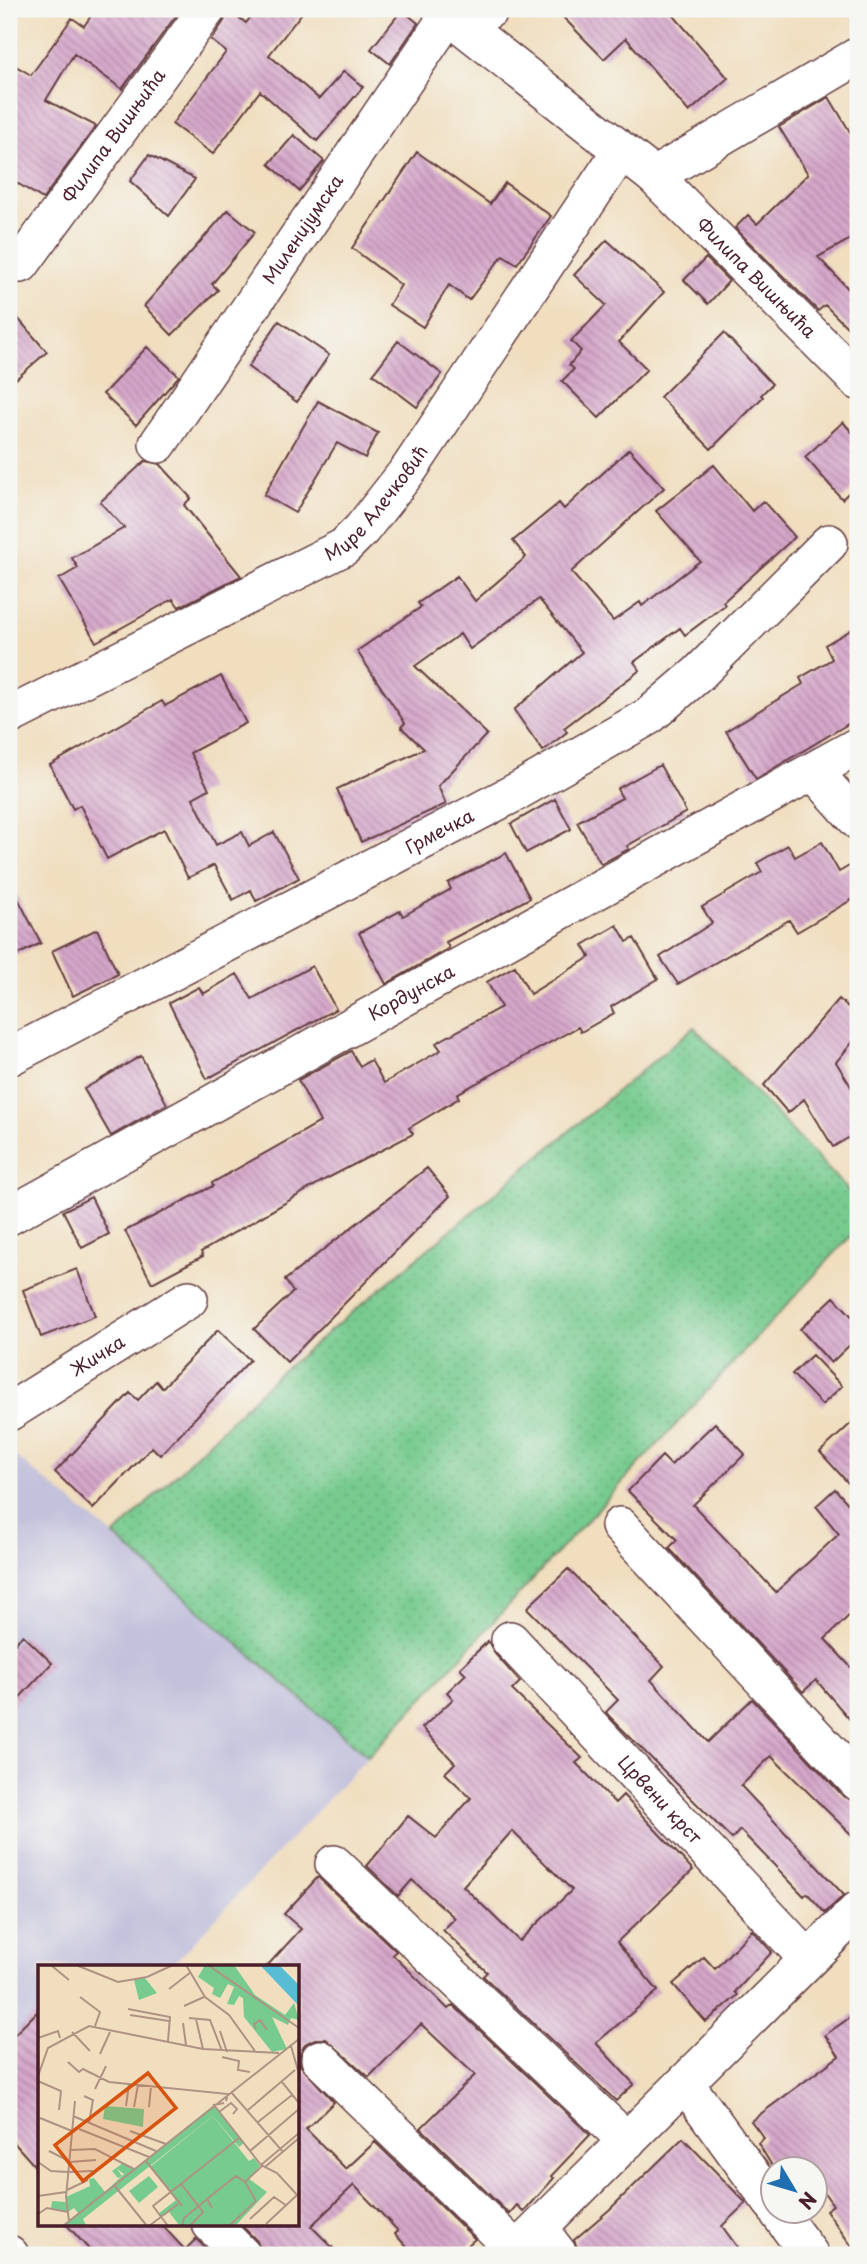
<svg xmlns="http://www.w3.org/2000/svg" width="867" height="2264" font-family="'Playpen Sans',sans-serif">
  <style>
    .industrial { fill: #c3c1db }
    .grass { fill: url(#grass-dots); stroke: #60755d; stroke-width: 2 }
    .building { fill: url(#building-back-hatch); fill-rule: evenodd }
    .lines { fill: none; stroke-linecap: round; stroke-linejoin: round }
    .minor-casing { stroke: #633c41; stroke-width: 40 }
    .minor { stroke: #fff; stroke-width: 37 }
    .labels { text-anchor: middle; stroke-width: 5; stroke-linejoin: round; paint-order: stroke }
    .street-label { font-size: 18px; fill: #4a1f2b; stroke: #f6f6f2 }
    .inset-road { fill: none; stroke: #ae9284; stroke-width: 2 }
    .view { fill: #d8530f; fill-opacity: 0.15; stroke: #d8530f; stroke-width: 3.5 }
    .inset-edge { fill: none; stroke: #4a1f2b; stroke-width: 3.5 }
  </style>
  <defs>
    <pattern id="grass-dots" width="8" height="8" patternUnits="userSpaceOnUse" patternTransform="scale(1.75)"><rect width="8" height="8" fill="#77cb8f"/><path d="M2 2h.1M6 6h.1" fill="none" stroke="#68ae7c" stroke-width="1.8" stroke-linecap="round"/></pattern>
    <pattern id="building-back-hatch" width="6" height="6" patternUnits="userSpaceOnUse" patternTransform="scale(1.75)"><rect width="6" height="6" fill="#d5a7ca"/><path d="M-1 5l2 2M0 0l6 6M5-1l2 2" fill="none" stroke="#af87a4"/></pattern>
  </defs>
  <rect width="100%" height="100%" fill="#f6f6f2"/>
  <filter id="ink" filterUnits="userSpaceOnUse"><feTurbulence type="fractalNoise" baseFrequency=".0143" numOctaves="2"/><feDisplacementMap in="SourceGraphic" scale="14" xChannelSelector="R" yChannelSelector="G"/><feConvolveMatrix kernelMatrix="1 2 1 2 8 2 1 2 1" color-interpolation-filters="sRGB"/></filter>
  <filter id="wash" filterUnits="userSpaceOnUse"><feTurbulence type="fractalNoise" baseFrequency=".00686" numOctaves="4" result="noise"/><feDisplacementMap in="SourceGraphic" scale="28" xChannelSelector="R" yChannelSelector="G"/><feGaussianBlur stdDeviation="1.57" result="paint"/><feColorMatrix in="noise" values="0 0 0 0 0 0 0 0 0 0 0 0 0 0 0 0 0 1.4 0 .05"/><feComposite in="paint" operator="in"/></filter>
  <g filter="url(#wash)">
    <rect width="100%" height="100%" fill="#f0debf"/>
    <!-- industrial -->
    <path class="industrial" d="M9,1451L114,1536L368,1757L171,1966H40V2105L9,2138Z"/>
    <!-- grass -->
    <path class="grass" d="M694,1027L858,1201V1228L368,1757L114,1536L276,1376Z"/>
    <g id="blocks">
      <!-- building -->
      <path class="building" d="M96,9H181L122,89L74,54L46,100L96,126L43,199L9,178V62L31,75L72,18L84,26Z
        M228,9L246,23L257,9H305L269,55L319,99L344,71L363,87L317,141L260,91L213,154L172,124L226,52L211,40L224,21Z
        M555,9H668L728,78L689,112L626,38L604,59Z
        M402,10L418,23L390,64L371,49Z
        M829,97L858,145V235L818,257L858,299V338L825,305L818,311L735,228L748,215L757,224L808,174L779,127Z
        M294,135L324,161L299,191L269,164Z
        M417,152L490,204L505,183L551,216L517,264L503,255L469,300L449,285L423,327L389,305L401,285L352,248Z
        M149,155L195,179L169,216L130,181Z
        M228,210L255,232L212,284L218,290L172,335L144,306Z
        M607,240L664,292L619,342L647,369L599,418L562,381L574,369L569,365L581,351L571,341L606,305L574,275Z
        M706,258L729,281L708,304L684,280Z
        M9,308L47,352L9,385Z
        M279,321L329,355L297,402L248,367Z
        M724,333L772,384L761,395L763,397L711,449L660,397Z
        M398,341L442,374L417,407L373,374Z
        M147,347L179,376L136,425L103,394Z
        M318,401L378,433L365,458L337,443L295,513L264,495Z
        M843,422L858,439V484L842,499L805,457Z
        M629,449L664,488L571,572L613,621L640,602L642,606L700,561L656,511L714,465L752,511L763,501L795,537L723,602L725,605L685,635L680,628L634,662L640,670L564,728L567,732L543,751L514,710L582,652L539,599L470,649L460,634L415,666L487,734L438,786L446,804L361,842L337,789L424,749L401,727L405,723L357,651L421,607L418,603L457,576L475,601L526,557L513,541L559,503L564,509Z
        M145,461L160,464L191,498L184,505L241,576L179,607L173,599L96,642L59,579L78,568L72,558L124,528L100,502Z
        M858,626V718L756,779L726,731L803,684L800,678L832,659L825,645Z
        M221,676L246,723L190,753L209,789L193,798L216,845L242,832L249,846L274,832L299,878L256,901L251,890L233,900L214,865L188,878L164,829L107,859L80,805L73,809L50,765L162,701L165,706Z
        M660,765L686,812L627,846L629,849L601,864L577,822L622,798L617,789Z
        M555,799L571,829L526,853L511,824Z
        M822,842L839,872L858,861V896L797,932L789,920L678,984L660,957L712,923L702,907L762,872L757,863L788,845L795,857Z
        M506,853L530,898L446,942L449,948L386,984L359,933L400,911L403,916L451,889L448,883Z
        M9,881L41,943L9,959Z
        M617,925L627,942L634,938L658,979L611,1007L614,1013L581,1032L578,1027L457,1094L459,1098L409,1128L413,1134L326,1179L201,1252L203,1256L152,1283L125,1231L213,1186L212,1183L320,1122L298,1080L351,1051L360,1066L371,1060L384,1083L441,1050L436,1043L501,1007L487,982L515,966L530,994L590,957L583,945Z
        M97,929L118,974L73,996L52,951Z
        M312,966L336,1009L207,1079L169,1003L199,987L203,994L237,974L252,999Z
        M839,999L858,1016V1036L836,1062L858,1098V1132L833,1147L804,1099L788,1113L764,1085Z
        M141,1056L167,1104L111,1136L84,1089Z
        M427,1168L450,1196L287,1362L254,1329L293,1292L285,1280Z
        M91,1197L109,1234L82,1248L63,1211Z
        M77,1269L95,1316L41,1337L23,1290Z
        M834,1297L858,1323V1337L831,1363L800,1329Z
        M218,1330L250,1360L160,1455L152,1447L93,1509L55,1472L130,1393L138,1400L156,1381L162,1388Z
        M812,1355L842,1386L822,1405L792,1374Z
        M858,1417V1494L820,1452Z
        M715,1423L745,1454L693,1505L776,1592L839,1534L816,1506L835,1489L858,1515V1607L825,1639L858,1675V1729L816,1680L803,1692L669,1548L677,1540L628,1491L662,1456L671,1465Z
        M568,1569L664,1666L651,1680L705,1739L708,1742L752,1699L843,1796L858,1802V1841L771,1756L741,1786L844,1895L825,1913L807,1893L804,1896L740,1830L732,1839L610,1717L606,1712L618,1700L527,1608Z
        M23,1635L52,1663L9,1709V1649Z
        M488,1641L495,1654L520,1682L512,1690L582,1758L576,1763L615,1803L623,1795L693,1870L617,1942L658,1991L596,2043L634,2084L616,2101L483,1976L487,1972L443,1930L455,1918L412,1880L398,1896L367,1866L408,1816L436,1838L471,1798L445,1773L455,1763L422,1728L453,1699L447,1692L466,1674L460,1668ZM512,1831L572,1890L519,1941L463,1886Z
        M318,1877L396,1951L393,1955L448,2009L453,2005L590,2135L551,2176L554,2178L524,2212L517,2205L509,2214L421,2128L475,2075L421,2024L369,2077L326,2039H315L305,2044L300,2053V2065L334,2102L306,2129L346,2169L375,2142L475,2239L457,2255H414L395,2234L398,2231L354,2185L311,2226L340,2255H262L257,2241L240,2224H298V1966H267L301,1929L284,1914Z
        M752,1930L772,1952L735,1992L738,1995L706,2022L673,1984L704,1957L715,1969Z
        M40,2009V2172L9,2137V2040Z
        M858,2012V2255L826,2210L833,2205L815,2180V2169H774L758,2143L764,2138L751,2121L839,2056L825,2035Z
        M683,2138L746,2203L722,2226L743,2255H580L574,2240L609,2210Z
        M66,2224H161L185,2250L196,2239L213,2255H94Z"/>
    </g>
  </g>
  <g filter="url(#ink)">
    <use href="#blocks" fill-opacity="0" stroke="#633c41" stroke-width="2"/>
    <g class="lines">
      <!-- minor casing -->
      <g class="minor-casing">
        <g id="minor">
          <path id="s1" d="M441,9L654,176L858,381"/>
          <path d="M462,26L490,9"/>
          <path d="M654,176L858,56"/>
          <path id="s2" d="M21,264L207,9"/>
          <path id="s3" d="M158,444L448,16"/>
          <path id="s4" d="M9,716L344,547L362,529L410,468L621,151"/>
          <path d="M814,772L858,821"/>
          <path id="s5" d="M9,1057L518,791L649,716L698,674L829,543"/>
          <path id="s6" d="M9,1216L858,746"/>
          <path id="s7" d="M9,1412L189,1299"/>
          <path d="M620,1526L858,1782"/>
          <path id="s8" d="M510,1640L808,1959"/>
          <path d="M334,1864L627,2141"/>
          <path d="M320,2059L517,2251"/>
          <path d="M685,2083L772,2203"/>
          <path d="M778,2212L810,2255"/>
          <path d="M211,2224L242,2255"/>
          <path d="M539,2229L559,2255"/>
          <path d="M9,2254L10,2255"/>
          <path d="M512,2255L858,1910"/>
        </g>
      </g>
      <!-- minor -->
      <use href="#minor" class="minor"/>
    </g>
  </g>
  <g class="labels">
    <!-- street labels -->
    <g class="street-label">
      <text dy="6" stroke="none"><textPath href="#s2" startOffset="158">Филипа Вишњића</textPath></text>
      <text dy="6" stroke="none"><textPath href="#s3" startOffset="259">Миленијумска</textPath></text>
      <text dy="6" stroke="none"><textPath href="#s1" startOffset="415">Филипа Вишњића</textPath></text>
      <text dy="6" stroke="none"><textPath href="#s4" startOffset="429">Мире Алечковић</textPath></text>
      <text dy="6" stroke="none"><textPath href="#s5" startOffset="486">Грмечка</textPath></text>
      <text dy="6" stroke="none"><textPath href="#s6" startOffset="460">Кордунска</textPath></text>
      <text dy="6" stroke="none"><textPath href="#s7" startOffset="105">Жичка</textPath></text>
      <text dy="6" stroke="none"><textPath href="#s8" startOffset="219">Црвени крст</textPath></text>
    </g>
  </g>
  <!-- overview -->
  <g transform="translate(38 1965)">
    <rect width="261" height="261" fill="#f0debf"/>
    <path d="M167,0H196L217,30L247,50L256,38L261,55L253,53L250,60L234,52L249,84L234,87L206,52L205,33L201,31L196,40L189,39L196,22L190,19L182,33L174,29L176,23L160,12ZM106,12L119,28L101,35L96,15ZM176,140L206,178L201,182L175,151L45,254L48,260H25L40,248L36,243L30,247L13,244L14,236L28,237V232L52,221L51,214L56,213L67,227L85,210L86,209L79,204L84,211L80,213L74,206L85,198L96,204ZM67,141L106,144L105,162L65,154Z" fill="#77cb8f"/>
    <path d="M175,151L211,196L216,193L222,201L211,214L229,227L198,260H141L131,247L123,252L120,249L138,235L112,202Z" fill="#77cb8f"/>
    <path d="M111,211L120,222L101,238L91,226Z" fill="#77cb8f"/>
    <path d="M222,0H241L261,20V41Z" fill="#56bdd4"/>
    <path class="inset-road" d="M38,0L80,17L109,12L135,0M148,0L167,32L191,50L217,86M170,0L261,63M14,1L31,15M131,24L153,7M42,32L62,47L57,61M146,41L166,32M90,44L132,52L130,76M92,50L131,56M151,53L172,55L184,86M158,54L165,84M145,58L148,80M218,64L216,59L222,55L229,65M182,66L189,87M34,67L52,86M0,73L20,66L22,73M253,81L261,109M62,89L72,67M184,92L201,96L200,105L212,107M30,97L41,107L45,104L71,117L190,129L188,136M0,111L10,83L51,61L165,84L241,88M0,116L23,126L21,145M244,117L261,138M57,124L68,101M193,127L245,187M46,131L55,135L51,158M186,138L176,140L223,200L239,208L261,232M88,141L91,119M96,142L100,120M111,142L113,121M210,145L257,105M181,147L193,138L199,144L195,149M35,151L118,186M2,153L34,166M220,157L254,130M41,164L111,192M92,166L128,179M32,185L57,184L96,204M11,186L31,196M212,186L261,144M107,195L144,241M0,197L13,206L30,207M32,197L58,195M223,200L261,168M227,202L261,173M30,207L55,206M143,219L201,173M76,220L109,261M29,225L50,215M0,231L28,227M174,243L169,234L198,211L207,217L224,201M0,249L9,243L30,247M212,254L236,232L249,241M31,256L28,232L37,136M228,259L259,230M25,261L261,74M111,261L140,239M130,261L115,241L143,219L165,247L152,261M144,261L146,253L168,235M191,261L218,236L207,217"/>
    <path class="view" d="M110,108L138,143L45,216L17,180Z"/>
    <rect width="261" height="261" class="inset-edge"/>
  </g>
  <!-- margin -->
  <rect width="867" height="2264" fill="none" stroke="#f6f6f2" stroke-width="35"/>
  <!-- north arrow -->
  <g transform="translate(794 2190) rotate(128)"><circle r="33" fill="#f6f6f2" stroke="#b1a0a2" stroke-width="2"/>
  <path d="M0-5L12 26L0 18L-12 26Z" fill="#1f6fb2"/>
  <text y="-10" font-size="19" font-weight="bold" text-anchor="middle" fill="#4a1f2b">N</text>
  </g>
</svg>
